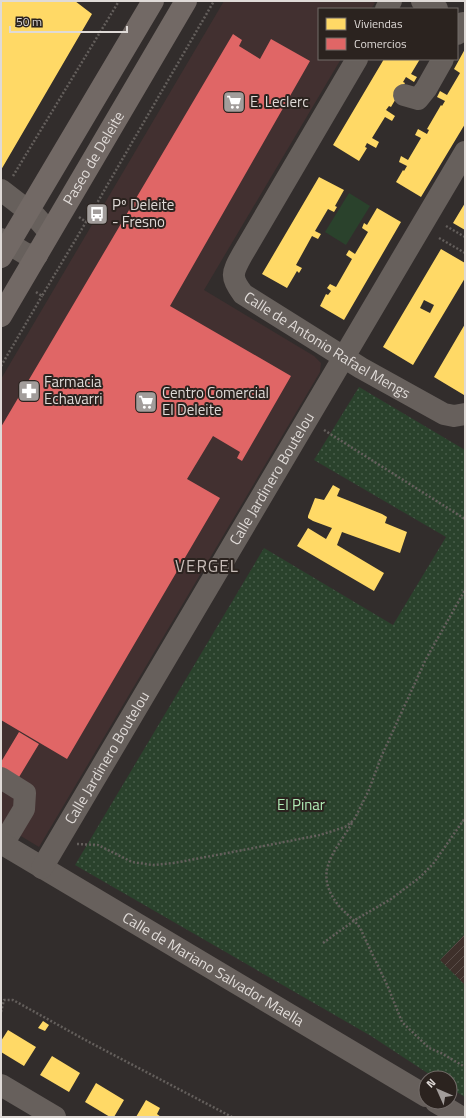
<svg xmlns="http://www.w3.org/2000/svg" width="466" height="1118" font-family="'Titillium Web',sans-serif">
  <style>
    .commercial { fill: #423030 }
    .industrial { fill: url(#industrial-furrows) }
    .grass { fill: url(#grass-dots) }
    .pitch { fill: #2a422c }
    .homes { fill: #ffd966; fill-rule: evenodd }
    .shops { fill: #e06666 }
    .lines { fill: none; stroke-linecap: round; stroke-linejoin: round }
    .path { stroke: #645f5c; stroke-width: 2.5; stroke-dasharray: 2 2; stroke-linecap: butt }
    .minor { stroke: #67605c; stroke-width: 22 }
    .major { stroke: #726965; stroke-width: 22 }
    .labels { text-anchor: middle; stroke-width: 4; stroke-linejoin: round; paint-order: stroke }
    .poi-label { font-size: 15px; fill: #dfdad7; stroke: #2b231f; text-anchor: start }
    .street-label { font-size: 15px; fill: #dfdad7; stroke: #2b231f }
    .park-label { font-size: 15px; fill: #b0ecb5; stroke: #2b231f }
    .quarter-label { font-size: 17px; letter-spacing: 1px; fill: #c7bcb7; stroke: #2b231f }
  </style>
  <defs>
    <pattern id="industrial-furrows" width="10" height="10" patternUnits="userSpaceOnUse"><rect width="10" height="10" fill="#3e302b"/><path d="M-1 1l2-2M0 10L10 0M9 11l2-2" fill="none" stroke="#594d49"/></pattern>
    <pattern id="grass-dots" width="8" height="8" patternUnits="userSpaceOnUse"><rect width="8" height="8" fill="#2a422c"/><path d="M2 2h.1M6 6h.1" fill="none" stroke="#485d4a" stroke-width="1.8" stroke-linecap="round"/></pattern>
  </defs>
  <rect width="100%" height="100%" fill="#322d2c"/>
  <!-- commercial -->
  <path class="commercial" d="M224,1H372L375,3L371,9H319V59H341L204,290L314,356L321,363L320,372L39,847L1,824V379Z"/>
  <!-- industrial -->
  <path class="industrial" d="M465,934V985L439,960Z"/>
  <!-- grass -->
  <path class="grass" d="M359,387L465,450V934L440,960L465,985V1097L450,1088V1078H435L371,1036L75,865L264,548L393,625L446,537L314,460Z"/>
  <!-- pitch -->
  <path class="pitch" d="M349,193L370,206L346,245L325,232Z"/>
  <!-- homes -->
  <path class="homes" d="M1,1H75L92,14L1,170Z
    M465,49V124L421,197L396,182L403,170L404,171L407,166L399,162L401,156L408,160L421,138L415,135L418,129L427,134L429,130L427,129L441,105L442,106L445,101L437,97L440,91L447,95L460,73L454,69Z
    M384,59H420L411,74L417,77L414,82L406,77L403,82L405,83L391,107L389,106L386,110L395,116L392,121L385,117L372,138L379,142L376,148L367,143L365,147L367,148L359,161L333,145Z
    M319,177L344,190L335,206L337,207L334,212L328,209L315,231L321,234L318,239L312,236L296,265L302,268L299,273L297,271L287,288L262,274Z
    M465,203V230L453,223Z
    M377,208L401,222L344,320L320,306L326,294L328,295L331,291L327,288L330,284L336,287L352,259L346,255L349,250L355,254L368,232L362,228L364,223L367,225Z
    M441,249L465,263V278L413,365L383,347ZM424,300L434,305L430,313L420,308Z
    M465,324V393L464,395L434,377Z
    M333,485L340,489L337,496L382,514L387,517L385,523L407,532L400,553L342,532L337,545L384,573L374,591L297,546L308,528L326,539L332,528L313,521L308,518V516L315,498L324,500Z
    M43,1021L49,1025L45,1031L38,1028Z
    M8,1030L36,1047L24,1066L1,1052V1041Z
    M52,1056L80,1073L69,1092L40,1075Z
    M96,1083L124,1100L114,1117H110L85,1102Z
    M146,1100L160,1108L157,1114L161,1117H136Z"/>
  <!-- shops -->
  <path class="shops" d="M233,34L242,40L239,46L260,59L271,39L310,61L170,306L291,376L242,461L237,458L240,452L213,436L187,479L220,498L67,759L1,720V427Z
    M19,732L39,744L10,792L1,786V762Z"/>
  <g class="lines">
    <!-- path -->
    <path class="path" d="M13,176L119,1
      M79,217L86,222L214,1
      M446,226L465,237
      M439,238L465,253
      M36,292L42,296L86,222
      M1,366L42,296
      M324,430L465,519
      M352,823C334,854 312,872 339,906C346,914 354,919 360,928L388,987L402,1022L429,1048L441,1053L465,1067
      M77,844L98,845L132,862L153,865L174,863L238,851L320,835L345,827L354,820L368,792L382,755L426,659L465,590
      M323,943L355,920L391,899L419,878L433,864L465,818
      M1,1012L4,1000H13L89,1042L232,1117"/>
    <!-- minor -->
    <g class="minor">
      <path d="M422,1L437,9"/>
      <path d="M386,9L391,1"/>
      <path d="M457,34L463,23"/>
      <path id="s1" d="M357,59L242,255C232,273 230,277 243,294L361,368L444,414L454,416L465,414"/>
      <path d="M404,95L418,99L426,89L443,59"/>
      <path d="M1,190L36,217L49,232"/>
      <path d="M1,239L26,254L37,255"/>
      <path d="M1,778L25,793L24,809L3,844"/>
      <path id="s2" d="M1,843L426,1096"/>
      <path id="s3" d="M42,868L465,152"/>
      <path d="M1,1085L55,1117"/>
      <path d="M436,1102L461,1117"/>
    </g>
    <!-- major -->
    <g class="major">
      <path d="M1,257L153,1"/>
      <path id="s4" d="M1,316L186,1"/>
    </g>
  </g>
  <!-- icons -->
  <defs>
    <g id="supermarket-square" transform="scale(1.15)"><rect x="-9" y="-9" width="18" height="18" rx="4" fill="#a29d9b" stroke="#2b231f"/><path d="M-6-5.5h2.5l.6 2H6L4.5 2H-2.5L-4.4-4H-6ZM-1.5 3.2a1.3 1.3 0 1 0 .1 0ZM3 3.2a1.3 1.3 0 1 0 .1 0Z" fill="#fff"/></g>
    <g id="bus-square" transform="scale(1.15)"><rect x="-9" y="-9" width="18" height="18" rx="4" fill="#a29d9b" stroke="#2b231f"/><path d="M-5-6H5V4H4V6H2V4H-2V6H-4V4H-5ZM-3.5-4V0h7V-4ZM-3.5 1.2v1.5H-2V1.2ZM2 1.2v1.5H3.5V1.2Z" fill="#fff"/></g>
    <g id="pharmacy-square" transform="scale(1.15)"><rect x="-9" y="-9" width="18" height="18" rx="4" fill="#a29d9b" stroke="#2b231f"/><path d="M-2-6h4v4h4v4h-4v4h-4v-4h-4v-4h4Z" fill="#fff"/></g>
  </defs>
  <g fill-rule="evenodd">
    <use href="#supermarket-square" x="234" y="102"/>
    <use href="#bus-square" x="97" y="214"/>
    <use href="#pharmacy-square" x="29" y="391"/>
    <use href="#supermarket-square" x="146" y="402"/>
  </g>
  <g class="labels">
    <!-- poi labels -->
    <g class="poi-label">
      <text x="250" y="107">E. Leclerc</text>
      <text x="112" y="210">Pº Deleite<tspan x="112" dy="17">- Fresno</tspan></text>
      <text x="44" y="387">Farmacia<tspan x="44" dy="17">Echavarri</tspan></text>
      <text x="162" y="398">Centro Comercial<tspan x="162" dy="17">El Deleite</tspan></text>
    </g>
    <!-- street labels -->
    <g class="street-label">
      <text dy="5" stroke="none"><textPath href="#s4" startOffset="183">Paseo de Deleite</textPath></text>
      <text dy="5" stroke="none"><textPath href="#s1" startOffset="369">Calle de Antonio Rafael Mengs</textPath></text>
      <text dy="5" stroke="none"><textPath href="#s3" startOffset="452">Calle Jardinero Boutelou</textPath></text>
      <text dy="5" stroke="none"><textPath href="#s3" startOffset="128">Calle Jardinero Boutelou</textPath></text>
      <text dy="5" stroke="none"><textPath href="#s2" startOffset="247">Calle de Mariano Salvador Maella</textPath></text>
    </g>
    <!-- park labels -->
    <g class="park-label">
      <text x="301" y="810">El Pinar</text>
    </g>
    <!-- quarter labels -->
    <g class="quarter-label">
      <text x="207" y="572">VERGEL</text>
    </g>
  </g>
  <!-- border -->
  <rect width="466" height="1118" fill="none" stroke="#dfdad7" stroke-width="4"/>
  <!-- legend -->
  <rect x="318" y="8" width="140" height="52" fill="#2b231f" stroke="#736c69"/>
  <rect x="326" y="18" width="20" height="12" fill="#ffd966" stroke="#736c69"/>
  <text x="354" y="28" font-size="12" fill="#dfdad7">Viviendas</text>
  <rect x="326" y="38" width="20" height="12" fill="#e06666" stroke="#736c69"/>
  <text x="354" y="48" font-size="12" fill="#dfdad7">Comercios</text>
  <!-- north arrow -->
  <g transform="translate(438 1090) rotate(315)"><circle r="19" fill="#2b231f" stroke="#736c69"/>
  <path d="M0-3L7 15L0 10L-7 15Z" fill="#a29d9b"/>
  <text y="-6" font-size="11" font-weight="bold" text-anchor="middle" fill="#dfdad7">N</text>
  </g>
  <!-- scale -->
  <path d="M10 26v6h117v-6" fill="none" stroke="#dfdad7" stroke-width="2"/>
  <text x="16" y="26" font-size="12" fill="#dfdad7" stroke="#2b231f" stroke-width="3" paint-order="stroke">50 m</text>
</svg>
